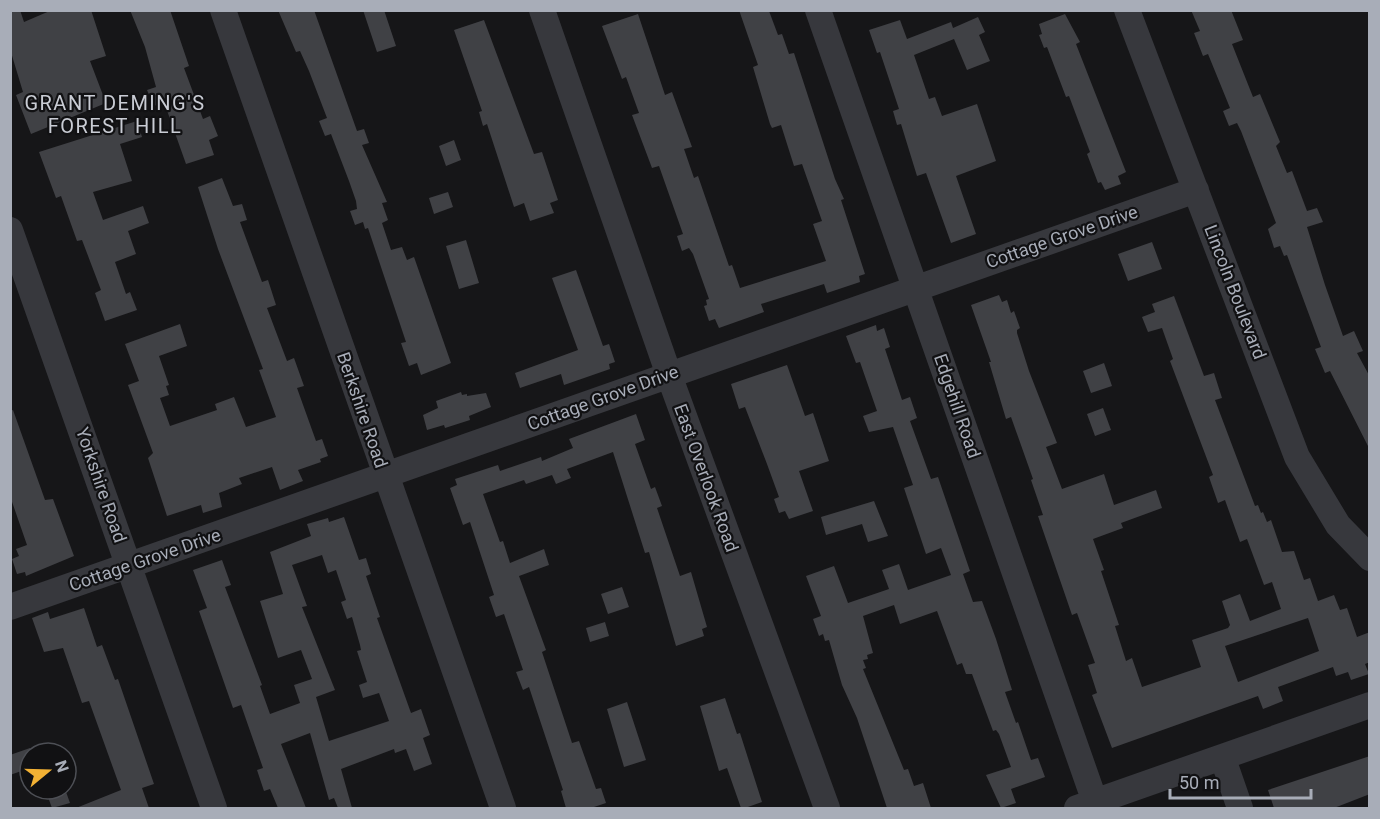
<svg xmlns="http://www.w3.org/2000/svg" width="1380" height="819" font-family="Roboto,sans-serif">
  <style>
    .building { fill: #404145; fill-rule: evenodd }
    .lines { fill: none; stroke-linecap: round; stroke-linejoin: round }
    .minor { stroke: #37383d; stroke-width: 26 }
    .labels { text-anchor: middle; stroke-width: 4.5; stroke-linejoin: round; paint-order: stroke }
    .street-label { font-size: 18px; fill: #a8adb8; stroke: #111113 }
    .neighbourhood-label { font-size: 20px; letter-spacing: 1.5px; fill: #c9ccd4; stroke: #111113 }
  </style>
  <rect width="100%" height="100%" fill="#161618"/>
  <!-- building -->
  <path class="building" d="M10,10H20L24,22L52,10H91L106,56L90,61L106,103L31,134L16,95L23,92L10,49Z
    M130,10H170L189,66L184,68L203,119L210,116L218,136L209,140L214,155L186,164L164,102L154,106L147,90L156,87L145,47Z
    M278,10H314L357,131L364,129L369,143L362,145L387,202L382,203L388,220L382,223L391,250L402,247L407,260L414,257L451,363L444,366L421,375L417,363L409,366L401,343L406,342L368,228L365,229L363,222L355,225L350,211L357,209L356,201L349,181L331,134L325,136L319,121L327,118L309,71L300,51L296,52Z
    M363,10H384L396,46L377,52Z
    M739,10L769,11L778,35L782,34L789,54L794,53L835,179L844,199L841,200L865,274L859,276L860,282L827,293L824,284L761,304L764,312L719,328L715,319L709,321L704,306L707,305L706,300L709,299L693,254L689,248L682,251L677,236L683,234L659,166L652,168L632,115L639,113L626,77L622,79L602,26L638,14L665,95L672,92L692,147L684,149L694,178L698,176L729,266L732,265L740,288L826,261L813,224L822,221L802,164L794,166L781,125L772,128L770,124L753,67L758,65Z
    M1191,10H1231L1243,40L1232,44L1253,97L1260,94L1280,142L1276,146L1287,173L1292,171L1307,211L1317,208L1323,222L1307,227L1325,285L1343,336L1354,331L1363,351L1357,353L1370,377V450L1330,371L1325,373L1315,349L1321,347L1287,255L1284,256L1280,246L1274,248L1268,229L1276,223L1241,131L1237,123L1229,126L1223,111L1230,108L1208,54L1203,56L1194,33L1200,31Z
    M1065,14L1080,42L1076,44L1126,172L1118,176L1121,184L1105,190L1101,182L1098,183L1087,154L1090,152L1069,96L1066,97L1047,47L1044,48L1039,35L1042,34L1039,24Z
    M978,17L985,32L979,35L990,61L967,70L954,39L914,55L929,99L935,97L942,116L977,104L996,161L956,176L976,234L951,243L926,173L917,176L901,124L897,125L893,111L899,109L880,52L877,53L869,30L900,20L907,39L951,22L953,28Z
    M484,20L534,154L542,152L558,200L550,203L554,213L530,221L524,203L514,207L487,124L483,126L479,112L482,111L454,30Z
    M137,121L142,137L120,144L132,181L93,192L103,220L143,206L149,223L128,231L136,254L115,262L126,294L130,292L137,310L105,321L95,293L101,290L82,240L77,241L61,196L56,198L39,152Z
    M454,140L461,160L446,166L439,146Z
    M222,178L233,206L242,204L247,220L240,222L262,282L268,280L276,305L267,308L287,361L294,358L304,386L297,388L316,441L322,439L328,456L320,459L321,462L298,470L303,481L280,490L272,467L239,478L242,484L219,493L222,507L203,513L201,505L167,516L148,458L153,453L128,385L139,381L125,344L180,324L187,346L159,356L169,385L166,386L169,395L160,398L170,426L217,410L215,404L234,397L246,427L276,417L259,370L263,369L218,249L198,187Z
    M448,192L453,207L434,214L429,198Z
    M466,240L479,283L459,289L446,246Z
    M1152,242L1162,269L1128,281L1118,254Z
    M576,270L603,346L609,344L615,362L609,364L610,369L564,385L561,374L520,388L515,373L578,350L552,278Z
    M999,295L1002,302L1007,300L1011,313L1014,311L1020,328L1017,330V333L1029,371L1057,443L1046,447L1062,489L1104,474L1114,505L1156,490L1162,508L1121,523L1123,528L1093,539L1104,570L1101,571L1119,625L1115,626L1126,661L1132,658L1142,687L1201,667L1192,640L1228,628L1230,625L1222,601L1240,594L1250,621L1281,609L1272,582L1264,585L1247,539L1240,542L1225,500L1218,503L1209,477L1213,475L1170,361L1173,359L1162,328L1148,332L1142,317L1155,312L1152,304L1174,296L1204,376L1214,373L1222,398L1215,400L1255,506L1258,505L1261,513L1263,512L1267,522L1271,520L1282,552L1294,551L1304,580L1310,578L1318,601L1334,595L1340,610L1347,608L1357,637L1370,632V662L1365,664L1369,674L1351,680L1348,672L1336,676L1333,667L1278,687L1283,701L1263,709L1258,696L1112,748L1092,695L1097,693L1088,665L1095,663L1077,613L1072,615L1038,516L1043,515L1031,480L1033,479L1011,417L1006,419L989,362H991L971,305ZM1308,618L1319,651L1238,682L1225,646Z
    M876,325L877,331L884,328L890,347L885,349L902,400L910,397L917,418L910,421L931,479L938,477L970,571L963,574L973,602L982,601L996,639L1012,690L1005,692L1016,723L1018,722L1031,760L1038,758L1045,777L1011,789L1016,803L1001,808L986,775L1011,767L999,734L996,730L993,731L972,674H966L962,663L957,665L937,611L900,624L894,605L863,616L873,653L867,655L868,659L863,660L866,668L863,669L904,770L908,769L914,786L923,783L931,808H887L857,718L842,685L829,640L825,641L823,634L819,636L813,619L821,616L806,576L834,566L848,603L889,589L882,570L899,564L908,590L951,575L941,548L926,554L904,488L913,485L893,427L869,432L863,416L877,411L860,362L856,363L846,336Z
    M1104,363L1112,386L1091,393L1083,371Z
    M787,365L805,416L813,413L829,461L799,471L813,511L789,519L785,511L779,513L774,499L779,497L767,464L745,407L739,409L731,384Z
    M461,392L462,395L467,394V396L486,393L491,407L469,416L470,420L445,428L444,425L427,430L423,415L438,408L436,401Z
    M1103,408L1111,430L1095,436L1087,414Z
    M13,410L45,500L53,499L74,556L26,576L25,572L17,574L12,559L19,556L16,549L27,545L10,496V411Z
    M636,414L645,440L635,444L651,489L655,487L662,506L657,508L680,576L691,572L707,627L702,629L704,636L676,646L649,552L645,553L613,452L567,469L571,478L556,484L552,475L526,484L524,480L483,494L500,542L503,541L510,563L544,549L549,565L519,576L546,650L542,652L572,743L579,741L596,789L601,788L606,803L591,808H566L561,791L563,790L529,687L523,690L516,672L523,670L504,614L496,617L489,597L494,595L470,522L463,525L450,488L457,485L455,479L498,465L500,471L541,457L542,461L573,448L569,439Z
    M874,501L888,536L868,542L862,524L826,535L821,517Z
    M344,517L359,560L366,558L371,574L366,576L380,617L377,618L411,713L421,709L430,735L423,738L432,764L414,771L406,749L395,753L394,749L341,769L352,808H338L334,798L329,800L310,733L281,744L306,808H278L270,789L264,791L257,770L263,768L241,705L233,708L199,611L207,608L193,570L222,560L231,585L225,587L262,685L260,686L270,714L300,703L294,685L312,679L301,650L278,658L260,601L283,594L270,552L311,536L307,524L328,518L329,522ZM322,555L328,573L336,570L346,600L341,602L347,619L352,617L360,645L361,650L357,651L367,682L359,685L363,698L379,693L389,721L329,741L316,697L335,690L302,607L307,606L292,565Z
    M622,587L629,607L608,614L601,594Z
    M84,608L97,647L102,645L115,680L118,679L154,784L142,788L149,808H76L121,790L89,701L82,703L63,648L44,652L32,618L48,612L50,619Z
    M605,622L609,636L590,642L586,628Z
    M725,698L737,734L740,733L762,802L745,808H741L727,768L719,771L700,706Z
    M627,702L646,760L624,767L607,709Z
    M30,748V768L10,775V755Z
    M1370,756V794L1334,808H1274L1268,790Z
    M45,789H65L70,803L52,808Z"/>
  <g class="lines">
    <!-- minor -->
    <path class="minor" d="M223,10L503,808
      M542,10L669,375L827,808
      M818,10L1095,802
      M1127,10L1297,457L1338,525L1370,558
      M10,230L214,808
      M10,607L1196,190
      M1223,759L1240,808
      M1077,808L1370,705"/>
  </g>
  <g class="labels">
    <!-- street labels -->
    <g class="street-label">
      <text transform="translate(1062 237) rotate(-19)" y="6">Cottage Grove Drive</text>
      <text transform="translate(1235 292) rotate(69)" y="6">Lincoln Boulevard</text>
      <text transform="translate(603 398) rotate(-20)" y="6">Cottage Grove Drive</text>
      <text transform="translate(957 406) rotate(71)" y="6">Edgehill Road</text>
      <text transform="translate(362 410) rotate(71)" y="6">Berkshire Road</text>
      <text transform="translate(706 478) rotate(70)" y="6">East Overlook Road</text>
      <text transform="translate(101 485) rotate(71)" y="6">Yorkshire Road</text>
      <text transform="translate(145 560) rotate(-19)" y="6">Cottage Grove Drive</text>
    </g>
    <!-- neighbourhood labels -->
    <g class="neighbourhood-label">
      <text x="115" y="110">GRANT DEMING'S<tspan x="115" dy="23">FOREST HILL</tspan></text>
    </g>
  </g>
  <!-- border -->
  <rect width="1380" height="819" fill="none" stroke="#a8adb8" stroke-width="24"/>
  <!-- north arrow -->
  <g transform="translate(48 771) rotate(71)"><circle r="28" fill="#111113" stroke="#4d4f55" stroke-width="1.5"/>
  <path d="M0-4.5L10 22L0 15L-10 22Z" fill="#f2b134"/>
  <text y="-9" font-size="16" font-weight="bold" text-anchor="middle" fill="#a8adb8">N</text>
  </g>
  <!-- scale -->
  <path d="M1170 789v9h141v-9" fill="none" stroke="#a8adb8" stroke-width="3"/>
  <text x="1179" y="789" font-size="18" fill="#a8adb8" stroke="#111113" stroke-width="4.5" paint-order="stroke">50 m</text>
</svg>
